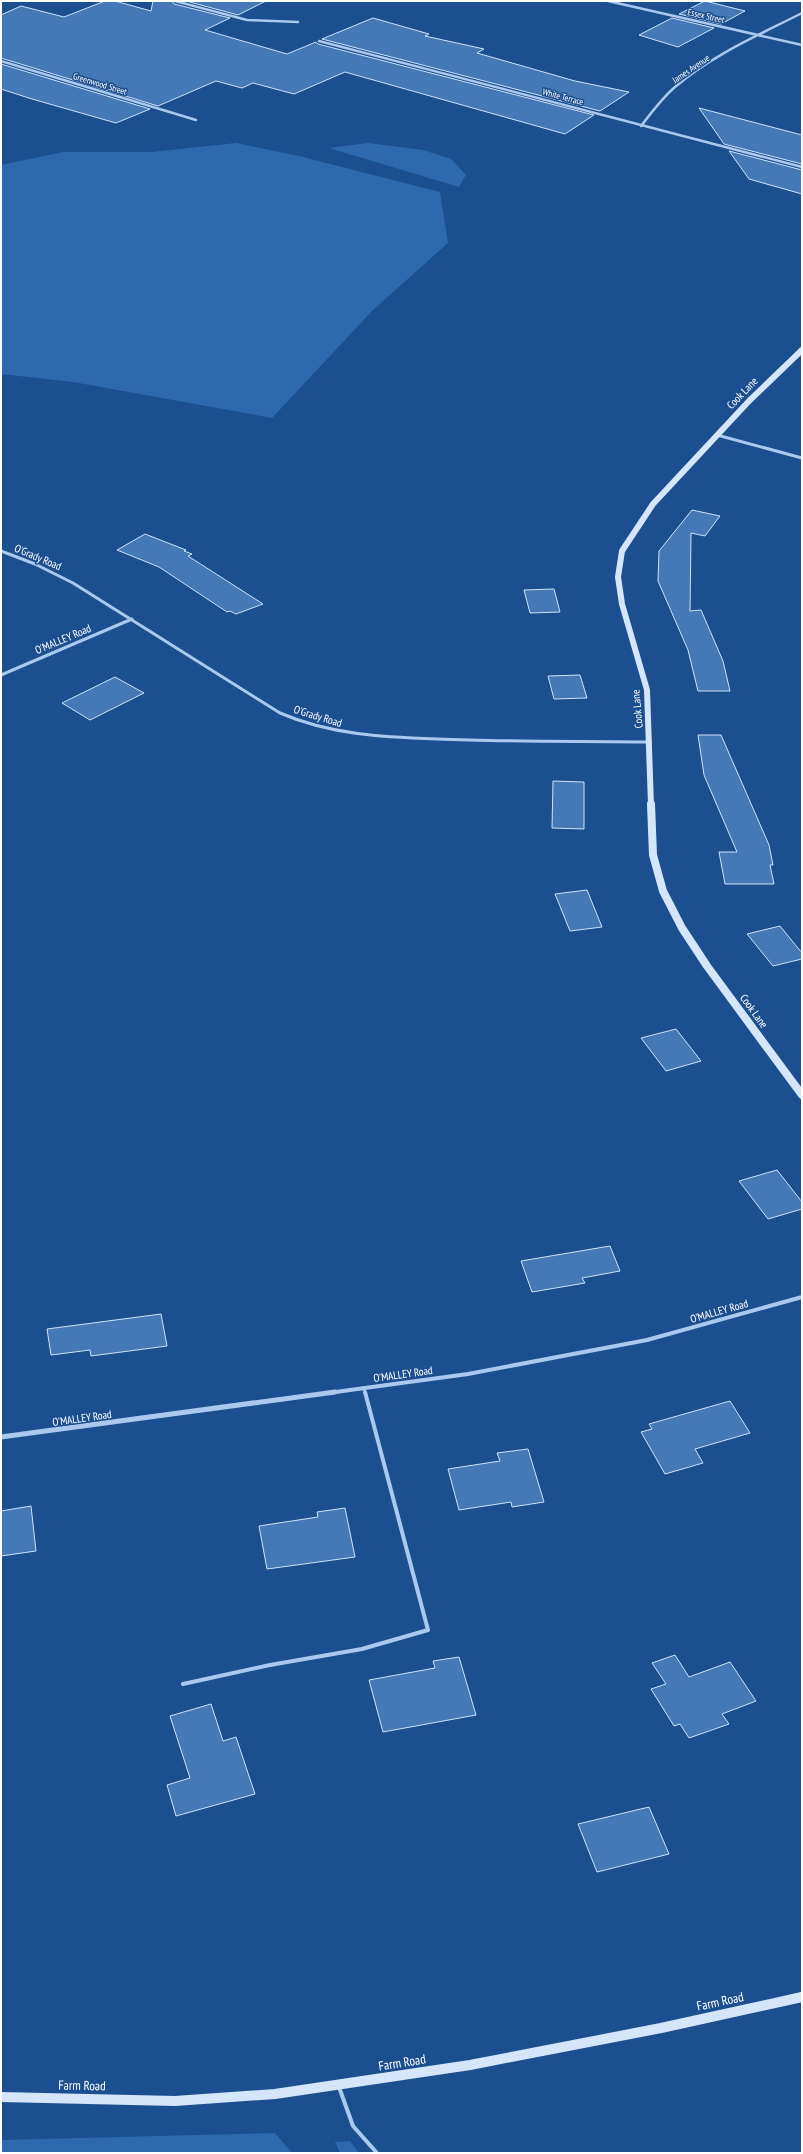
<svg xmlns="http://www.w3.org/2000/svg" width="803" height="2154" font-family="'PT Sans Narrow',sans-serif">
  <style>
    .green { fill: #2e69ad }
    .building { fill: #4478b7; stroke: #cfe3fa }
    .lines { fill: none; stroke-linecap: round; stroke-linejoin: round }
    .lane-far1 { stroke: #a9c9ee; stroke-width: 3 }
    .lane { stroke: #a9c9ee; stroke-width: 4 }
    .street-far3 { stroke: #a9c9ee; stroke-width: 2.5 }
    .street-far2 { stroke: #a9c9ee; stroke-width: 3 }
    .street-far1 { stroke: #a9c9ee; stroke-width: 4 }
    .street { stroke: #a9c9ee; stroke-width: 5 }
    .secondary-far2 { stroke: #d6e6fa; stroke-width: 6 }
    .secondary-far1 { stroke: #d6e6fa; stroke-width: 8 }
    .secondary { stroke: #d6e6fa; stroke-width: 10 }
    .labels { text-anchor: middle; stroke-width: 3; stroke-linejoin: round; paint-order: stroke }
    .far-street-label { font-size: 9px; fill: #fff; stroke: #1b4f8f }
    .street-label { font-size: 11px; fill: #fff; stroke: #1b4f8f }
    .near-street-label { font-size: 13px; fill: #fff; stroke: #1b4f8f }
  </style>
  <rect width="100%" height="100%" fill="#1b4f8f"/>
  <!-- green -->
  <path class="green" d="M236,143L299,156L440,192L448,243L373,310L272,418L73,382L1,374V165L63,152H152Z
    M368,143L423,150L451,159L466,175L459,187L329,148Z
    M275,2133L292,2153H1V2140Z
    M350,2141L359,2153H340L335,2142Z"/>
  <!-- building -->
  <path class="building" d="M105,1H115L151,11L153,1H172L174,4L230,18L205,30L287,54L316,42L318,44L594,115L565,134L345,72L294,94L253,83L242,88L216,81L158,106L1,58V15L21,6L64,17Z
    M186,1H266L238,15Z
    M705,1L745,11L721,24L679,14Z
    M373,18L429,34L425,36L484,49L477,53L575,81L629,92L600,111L322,39Z
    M672,18L714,28L678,47L639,35Z
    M1,64L150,109L116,123L32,99L1,89Z
    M699,108L802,135V164L724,144Z
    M729,151L802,170V194L749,179Z
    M692,510L720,516L705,536L691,533L690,611L701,610L723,661L730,691H698L688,650L658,581L659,551Z
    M145,534L186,550L184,551L192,554L188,556L263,604L236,614L230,611L227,612L159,567L117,550Z
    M554,589L560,612L530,613L524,590Z
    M580,675L587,698L554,699L548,676Z
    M115,677L144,693L90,720L62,703Z
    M698,735H721L769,845L773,865H770L774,884H725L719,852H737L704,775Z
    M553,781L584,782V829L552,828Z
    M587,890L602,927L570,931L555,894Z
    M780,926L802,953V959L773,966L747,934Z
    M676,1029L701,1061L666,1071L641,1038Z
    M777,1170L802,1202V1209L768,1219L739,1181Z
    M610,1246L620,1271L582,1278L585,1283L532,1292L521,1261Z
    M161,1314L167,1346L91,1356L90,1350L51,1355L47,1329Z
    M730,1401L750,1433L695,1449L703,1463L665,1474L641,1432L652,1429L649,1424Z
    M528,1449L544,1502L512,1507L511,1502L459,1510L448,1469L500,1461L497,1453Z
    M31,1506L36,1551L1,1556V1511Z
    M345,1508L355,1557L267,1569L259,1526L318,1517L317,1512Z
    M675,1655L689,1677L730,1662L756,1701L722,1714L729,1724L689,1738L680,1724L674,1726L651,1689L666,1684L652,1663Z
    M459,1657L476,1715L383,1732L369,1680L435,1668L433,1661Z
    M211,1704L223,1741L236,1737L255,1794L176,1816L167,1785L190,1778L170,1716Z
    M649,1807L669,1854L597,1872L578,1824Z"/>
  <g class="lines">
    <!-- lane-far1 -->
    <path class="lane-far1" d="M364,1388L365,1393"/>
    <!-- lane -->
    <path class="lane" d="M183,1684L270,1665L362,1649L428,1630L365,1392
      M339,2087L353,2126L377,2153"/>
    <!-- street-far3 -->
    <path class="street-far3" d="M175,1L247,20L298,22
      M608,1L802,45
      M319,41L802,167
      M1,61L196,120
      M641,126C652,112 662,98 675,87C712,55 759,35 802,13"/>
    <!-- street-far2 -->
    <path class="street-far2" d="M717,435L802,458
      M1,551L35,564L73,583L280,713C331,735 383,737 437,739C508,742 579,741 650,742
      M1,675L132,619"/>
    <!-- street-far1 -->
    <path class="street-far1" d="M328,1393L468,1374L647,1340L802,1297"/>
    <!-- street -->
    <path class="street" d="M1,1437L335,1392"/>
    <!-- secondary-far2 -->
    <path class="secondary-far2" d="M651,805L647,690L622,604L618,577L622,551L653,504L749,401L802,350"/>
    <!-- secondary-far1 -->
    <path class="secondary-far1" d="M651,804L653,855L663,891L682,928L707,966L802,1095"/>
    <!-- secondary -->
    <path class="secondary" d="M1,2097L175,2101L275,2094L470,2065L661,2028L802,1997"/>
  </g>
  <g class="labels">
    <!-- far-street labels -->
    <g class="far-street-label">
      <text transform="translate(706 16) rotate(13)" y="3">Essex Street</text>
      <text transform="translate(691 69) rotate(-34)" y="3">James Avenue</text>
      <text transform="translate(100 84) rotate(17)" y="3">Greenwood Street</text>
      <text transform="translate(563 97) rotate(15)" y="3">White Terrace</text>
    </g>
    <!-- street labels -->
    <g class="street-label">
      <text transform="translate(742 393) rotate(-46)" y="4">Cook Lane</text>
      <text transform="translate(38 557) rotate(23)" y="4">O'Grady Road</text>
      <text transform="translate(63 639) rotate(-23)" y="4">O'MALLEY Road</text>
      <text transform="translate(637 709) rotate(-95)" y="4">Cook Lane</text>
      <text transform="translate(318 716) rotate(17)" y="4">O'Grady Road</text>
      <text transform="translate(754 1011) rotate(54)" y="4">Cook Lane</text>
      <text transform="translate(719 1311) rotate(-16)" y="4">O'MALLEY Road</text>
      <text transform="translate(403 1374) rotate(-8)" y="4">O'MALLEY Road</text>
      <text transform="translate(82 1418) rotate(-8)" y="4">O'MALLEY Road</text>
    </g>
    <!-- near-street labels -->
    <g class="near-street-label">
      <text transform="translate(720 2001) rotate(-12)" y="5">Farm Road</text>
      <text transform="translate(402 2062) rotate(-9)" y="5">Farm Road</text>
      <text transform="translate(82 2085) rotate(1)" y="5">Farm Road</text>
    </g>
  </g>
  <!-- border -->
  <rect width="803" height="2154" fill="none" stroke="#ffffff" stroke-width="4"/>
</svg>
